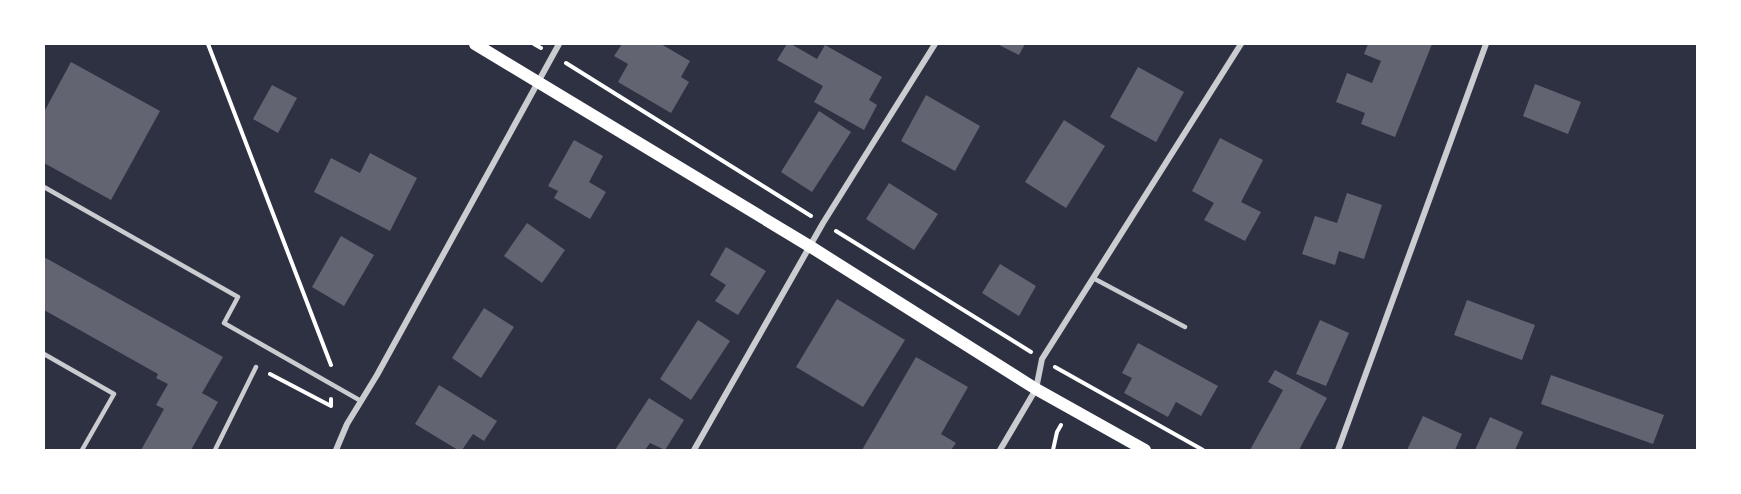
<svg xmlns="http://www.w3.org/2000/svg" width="1741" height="494" font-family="'IBM Plex Sans',sans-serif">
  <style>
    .building { fill: #626471 }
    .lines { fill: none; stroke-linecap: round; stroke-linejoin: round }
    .path { stroke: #fff; stroke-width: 4 }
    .service { stroke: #caccd0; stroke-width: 4.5 }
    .minor { stroke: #caccd0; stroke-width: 6 }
    .secondary { stroke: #fff; stroke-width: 12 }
  </style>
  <rect width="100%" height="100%" fill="#2d3142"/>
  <!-- building -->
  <path class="building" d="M622,44H661L690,61L681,77L689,82L671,113L618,82L628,64L614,56Z
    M787,44H791L817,59L825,45L882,77L869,100L877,105L864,130L814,102L823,86L777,60Z
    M997,44H1025L1019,55Z
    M1368,44H1432L1395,137L1361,124L1365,113L1336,102L1347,73L1372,83L1381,61L1364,54Z
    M71,62L160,111L111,200L44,163V112Z
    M1138,67L1184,92L1156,142L1110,117Z
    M1535,84L1581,102L1568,134L1523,116Z
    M272,85L297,98L278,133L253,119Z
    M926,95L980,126L955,171L901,141Z
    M819,111L851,132L812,192L781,172Z
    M1064,120L1105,146L1066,208L1025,182Z
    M1220,138L1263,160L1241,202L1261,212L1245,241L1204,220L1214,203L1192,191Z
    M574,140L603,156L589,182L606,192L590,219L554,198L558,191L548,186Z
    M370,153L417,178L390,231L314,192L331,158L360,173Z
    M889,183L938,214L914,250L866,219Z
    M1347,193L1382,205L1364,259L1339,251L1335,265L1302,254L1315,216L1337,223Z
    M527,223L565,250L542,283L504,256Z
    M341,236L374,255L344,306L312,287Z
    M726,247L766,271L738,315L715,301L726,285L710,275Z
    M44,257L223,357L202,393L218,402L191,450H141L164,409L156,405L168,384L156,378L158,374L44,310Z
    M1000,264L1036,286L1019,316L982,293Z
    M837,299L905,340L863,407L796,367Z
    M1467,300L1535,325L1522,360L1454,335Z
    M484,308L514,327L481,378L452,358Z
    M698,320L730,341L691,400L660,379Z
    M1320,320L1349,333L1326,386L1296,374Z
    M1138,343L1218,386L1201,416L1176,402L1168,417L1124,393L1132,378L1122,373Z
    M916,357L968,387L941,434L956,443L951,450H862Z
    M1275,370L1327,398L1299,450H1250L1283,390L1268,382Z
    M1551,375L1664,415L1653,444L1541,404Z
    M439,385L497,421L484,441L473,434L462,450H458L415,424Z
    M649,398L684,420L665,450L650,443L645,450H615Z
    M1423,416L1462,434L1455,450H1407Z
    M1490,417L1523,432L1515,450H1475Z"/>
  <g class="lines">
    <!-- path -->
    <path class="path" d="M208,44L331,365
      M534,44L541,48
      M566,63L811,216
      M836,231L1031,352
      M1055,367L1203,450
      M270,374L331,406V399
      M1053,450L1057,432L1061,425"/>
    <!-- service -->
    <path class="service" d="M44,187L238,297L224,323L361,401
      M1093,278L1185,327
      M44,354L114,394L82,450
      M215,450L256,367"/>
    <!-- minor -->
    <path class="minor" d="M336,450L347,424L377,375L559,44
      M694,450L823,223L935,44
      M1000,450L1036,389L1042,359L1241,44
      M1338,450L1486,44"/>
    <!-- secondary -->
    <path class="secondary" d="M475,44L811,247L1036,389L1145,450"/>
  </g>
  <!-- border -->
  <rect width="1741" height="494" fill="none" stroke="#ffffff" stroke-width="90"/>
</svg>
